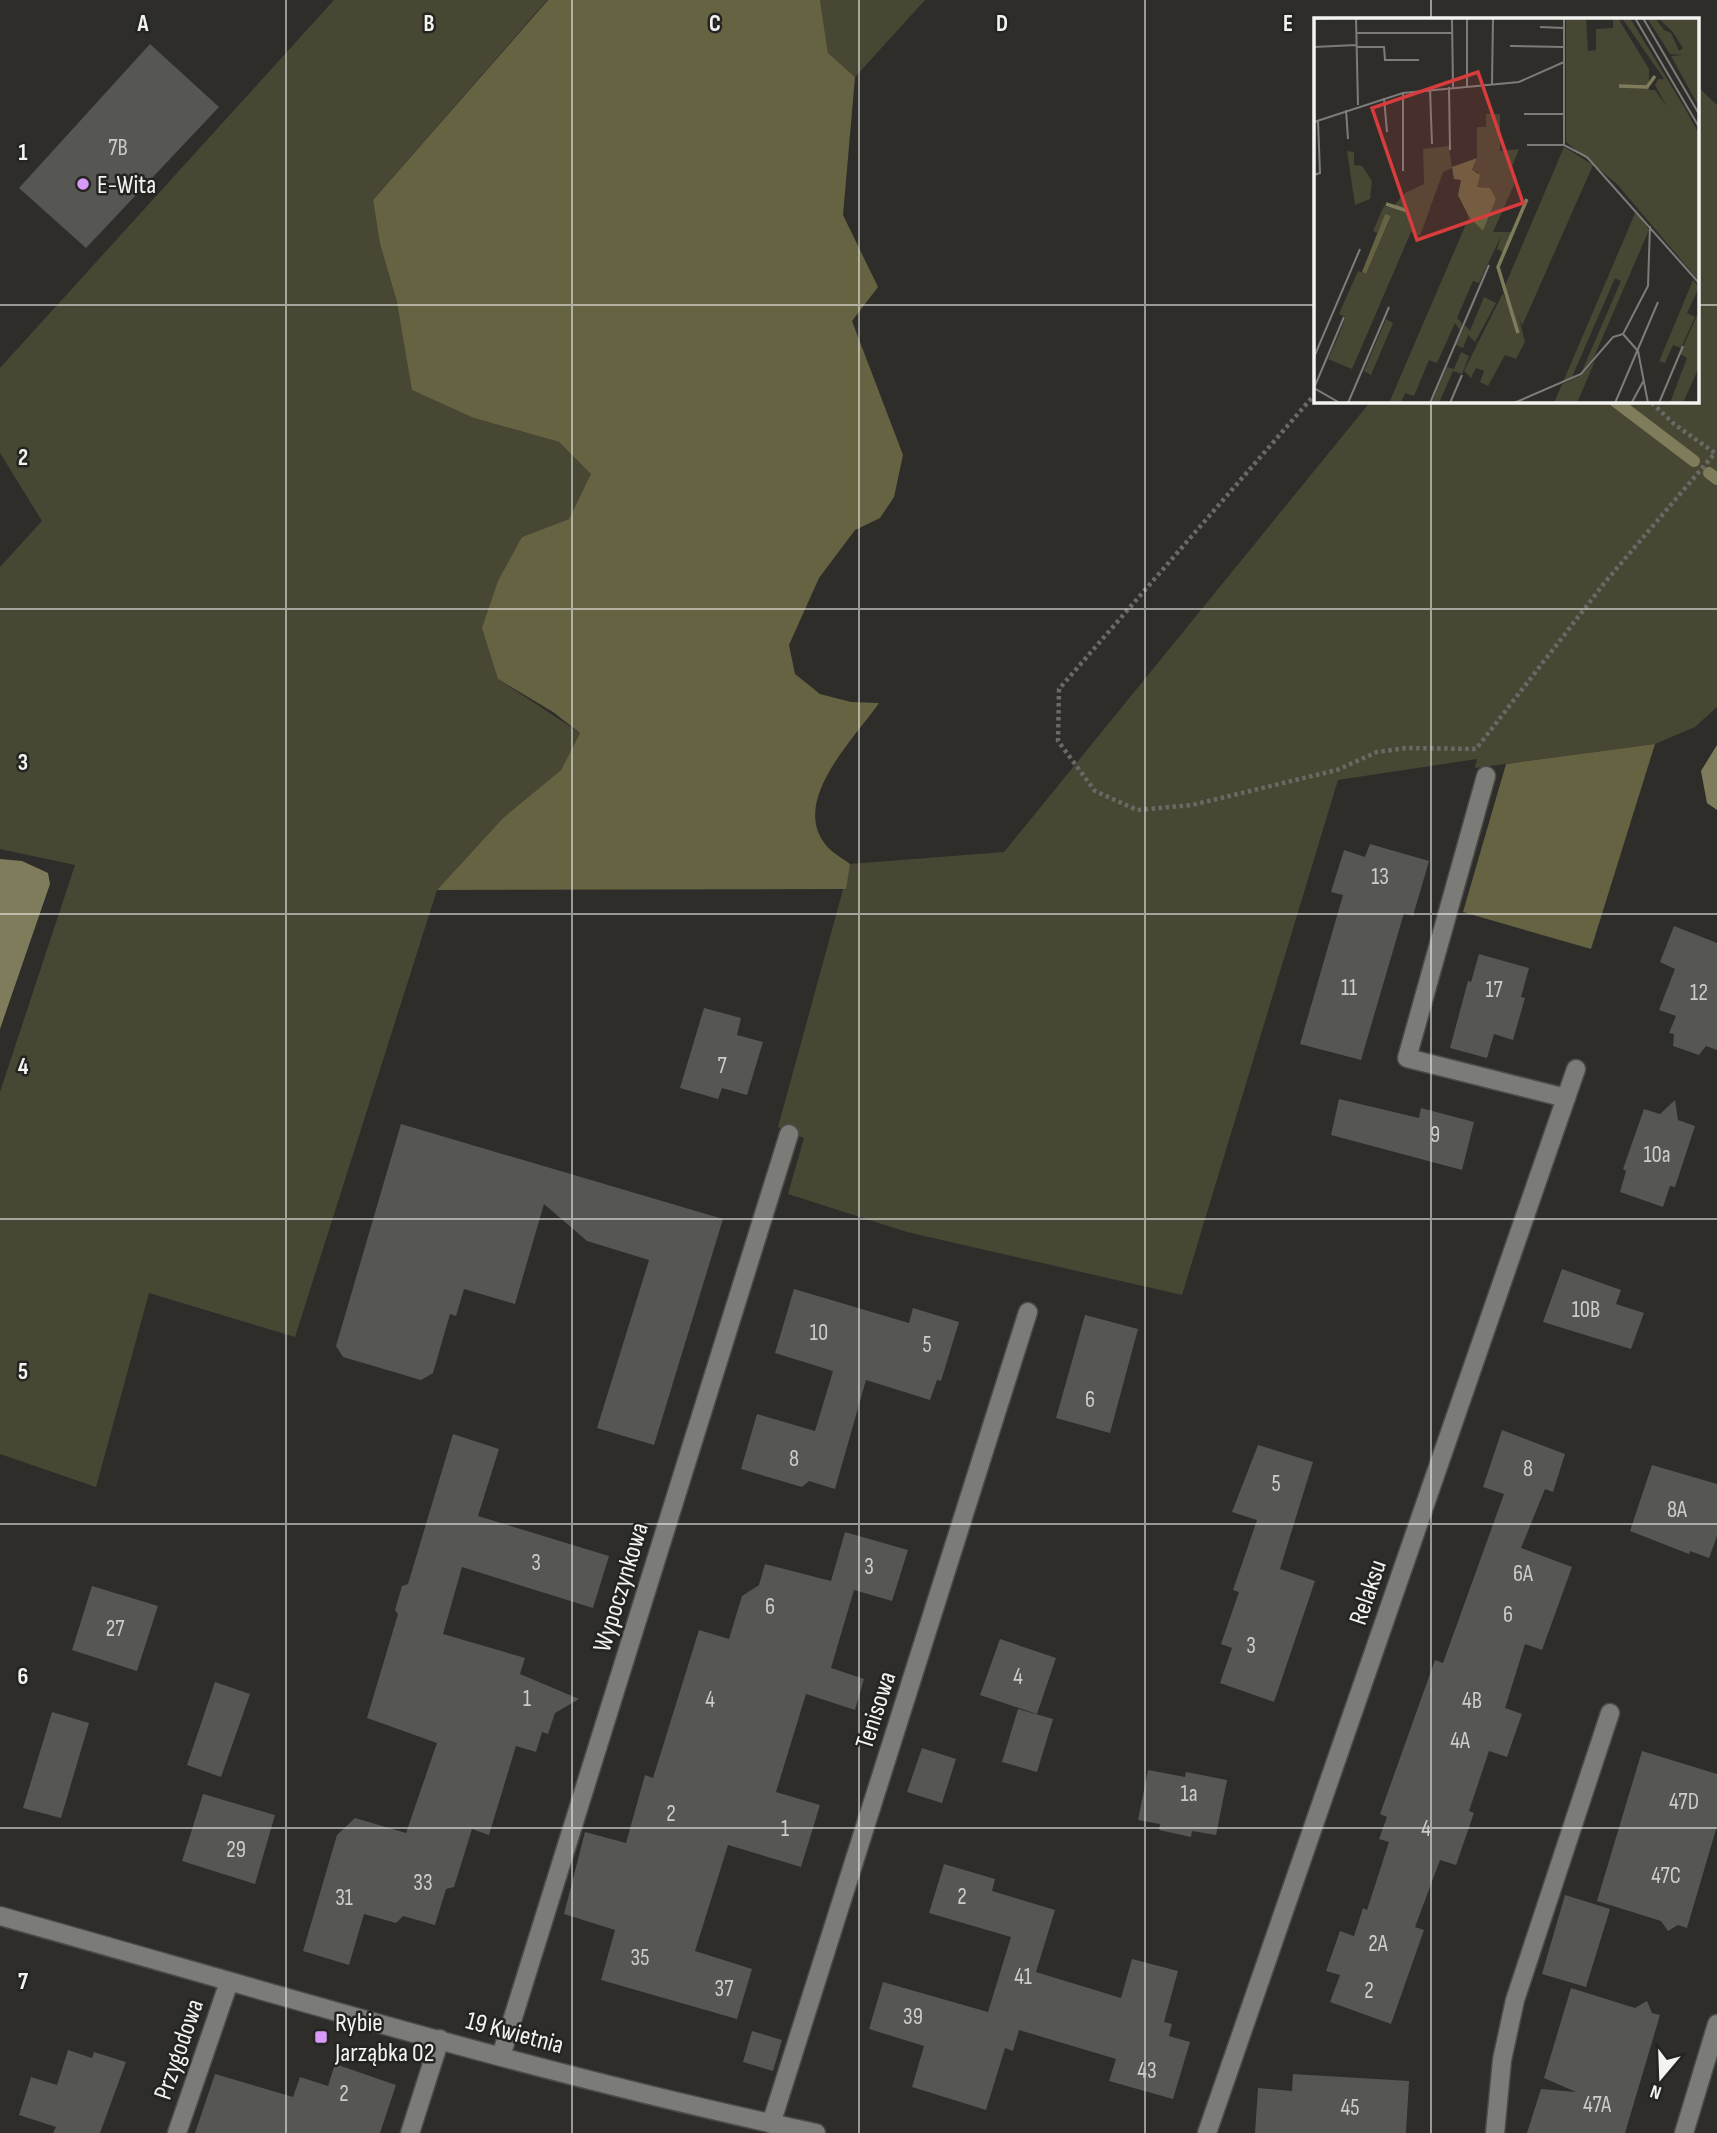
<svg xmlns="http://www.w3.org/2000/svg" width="1717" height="2133" font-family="'Sofia Sans Condensed',sans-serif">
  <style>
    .green { fill: #484734 }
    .forest { fill: #666343 }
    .water { fill: #7f7c5c }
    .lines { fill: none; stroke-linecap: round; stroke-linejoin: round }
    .stream { stroke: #7f7c5c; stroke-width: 12 }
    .building { fill: #565653 }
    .lane-casing { stroke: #4b4b48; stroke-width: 21 }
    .street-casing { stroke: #4b4b48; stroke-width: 21 }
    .path { stroke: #6a6966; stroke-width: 4.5; stroke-dasharray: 3.5 3.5; stroke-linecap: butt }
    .lane { stroke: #7b7b77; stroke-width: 18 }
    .street { stroke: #7b7b77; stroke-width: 18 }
    .grid { fill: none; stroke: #f3f3f1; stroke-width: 2; stroke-opacity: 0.55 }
    .poi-dot { fill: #d89af8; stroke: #242421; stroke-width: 2.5 }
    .labels { text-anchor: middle; stroke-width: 5; stroke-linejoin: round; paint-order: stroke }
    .number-label { font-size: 23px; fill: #ccccca }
    .poi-label { font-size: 26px; fill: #f3f3f1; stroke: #242421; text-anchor: start }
    .street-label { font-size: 26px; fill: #f3f3f1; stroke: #242421 }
    .inset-river { fill: none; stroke: #7f7c5c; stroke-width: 3.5 }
    .inset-road { fill: none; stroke: #7d7c7a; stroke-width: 2 }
    .view { fill: #d93c3c; fill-opacity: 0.15; stroke: #d93c3c; stroke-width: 3.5 }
    .inset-edge { fill: none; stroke: #f3f3f1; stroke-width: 3.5 }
    .grid-label { font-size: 23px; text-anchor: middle; font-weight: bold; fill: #f3f3f1; stroke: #242421; stroke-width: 5; stroke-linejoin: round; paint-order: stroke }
  </style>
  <rect width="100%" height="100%" fill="#2e2d2a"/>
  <!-- green -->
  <path class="green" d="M334,0H547L373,200L380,244L397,302L474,418L559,442L592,474L569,519L522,537L498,679L580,733L561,770L503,818L437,890L295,1337L149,1293L96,1487L0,1454V1092L75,865L0,849V567L42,521L0,453V368Z
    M820,0H925L855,77L828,53Z
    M1698,87L1717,105V707L1695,727L1655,744L1475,768L1477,759L1338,780L1182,1295L907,1232L788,1194L804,1138L778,1127L850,864L1004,852L1371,401H1698Z"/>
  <!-- forest -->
  <path class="forest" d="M548,0H820L828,53L855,77L843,215L878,287L852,321L903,455L894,497L880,518L855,530L819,578L789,645L795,674L820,694L851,702L879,703C854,739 791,800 825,844C831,852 842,858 850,864L846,889L437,890L503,818L561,770L580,733L553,712L498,679L482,628L498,581L522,537L569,519L591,474L559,442L474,418L412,390L397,302L380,244L373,200Z
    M1655,744L1591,949L1463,912L1506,764Z"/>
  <!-- water -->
  <path class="water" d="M1717,745V810L1707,803L1701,771Z
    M0,859L22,861L48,873L50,884L0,1029Z"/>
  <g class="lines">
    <!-- stream -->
    <path class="stream" d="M1615,401L1694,461
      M1709,473L1717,479"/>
  </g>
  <!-- building -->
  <path class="building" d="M150,44L219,107L86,248L19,188Z
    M1370,844L1429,861L1413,916L1404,913L1361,1060L1300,1044L1343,895L1331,892L1344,850L1365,857Z
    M1674,926L1717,943V1050L1706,1046L1699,1055L1673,1046L1674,1034L1669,1033L1676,1016L1659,1010L1675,969L1660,962Z
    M1479,954L1529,968L1521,997L1525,998L1513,1040L1494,1034L1487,1058L1450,1048L1468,981L1471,982Z
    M704,1008L741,1018L737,1035L763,1042L747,1095L722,1088L718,1099L680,1088Z
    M1339,1099L1419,1118L1421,1108L1474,1122L1462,1170L1331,1135Z
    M1675,1100L1678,1120L1695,1126L1675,1187L1670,1186L1663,1207L1620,1192L1626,1171L1623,1169L1644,1109L1660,1114Z
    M401,1124L723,1219L654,1445L597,1428L649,1260L587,1241L544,1204L515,1304L464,1289L456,1316L450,1314L433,1373L421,1380L343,1357L336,1346Z
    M1562,1269L1621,1290L1616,1304L1644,1313L1631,1349L1543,1322Z
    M794,1289L909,1323L913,1308L959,1322L941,1381L937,1380L930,1400L866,1380L835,1489L809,1481L802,1487L741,1469L757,1414L815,1431L833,1371L775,1353Z
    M1085,1315L1138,1329L1110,1433L1056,1418Z
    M1502,1430L1565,1454L1553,1492L1545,1489L1521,1548L1572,1567L1542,1650L1525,1644L1505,1708L1522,1714L1507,1757L1489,1751L1469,1811L1474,1813L1456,1865L1440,1860L1415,1927L1424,1930L1391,2024L1330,2002L1340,1975L1326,1971L1340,1931L1354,1936L1363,1908L1367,1910L1389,1842L1379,1839L1387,1817L1380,1814L1435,1660L1443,1663L1504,1494L1483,1487Z
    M453,1434L499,1449L478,1516L609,1556L593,1608L462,1567L443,1634L525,1658L520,1674L579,1699L555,1713L548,1734L542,1732L536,1752L516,1746L489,1835L472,1829L454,1887L446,1889L435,1925L403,1916L396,1923L364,1914L349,1965L303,1951L337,1835L355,1818L406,1833L437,1743L367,1718L398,1614L395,1610L402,1586L408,1584Z
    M1258,1445L1313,1462L1280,1569L1315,1581L1274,1702L1220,1683L1232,1648L1221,1644L1239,1592L1233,1590L1257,1520L1232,1512Z
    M1652,1465L1717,1484V1536L1709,1558L1690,1551L1689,1554L1630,1531Z
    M845,1532L908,1550L892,1601L854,1590L831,1668L864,1679L855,1710L806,1694L776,1792L820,1805L801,1867L728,1845L695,1951L752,1969L737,2019L601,1980L615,1930L564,1914L585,1832L626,1843L645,1775L653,1778L699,1630L729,1639L742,1596L759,1585L765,1564L831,1581Z
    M92,1586L158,1606L137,1671L72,1650Z
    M1000,1639L1056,1658L1037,1714L980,1695Z
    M215,1682L250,1694L221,1777L187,1765Z
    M1018,1709L1053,1719L1037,1772L1002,1762Z
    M52,1712L89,1723L61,1818L23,1808Z
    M922,1748L956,1759L942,1803L907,1792Z
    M1642,1751L1717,1774V1826L1687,1928L1678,1925L1668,1931L1661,1921L1597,1901Z
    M1148,1770L1185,1777L1186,1772L1227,1780L1216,1835L1192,1831L1191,1837L1159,1830L1160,1824L1138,1820Z
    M203,1794L275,1815L255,1884L182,1861Z
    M944,1864L995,1879L992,1891L1055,1910L1036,1972L1121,1998L1132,1959L1178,1971L1164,2022L1172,2024L1169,2036L1190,2042L1173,2099L1109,2081L1116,2059L1019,2030L1013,2051L1005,2048L986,2110L912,2087L924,2046L869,2029L883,1982L988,2012L1011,1937L929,1913Z
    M1565,1895L1610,1909L1586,1987L1542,1974Z
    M1571,1988L1635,2008L1647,2001L1652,2013L1660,2015L1625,2133H1527L1541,2089L1576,2092L1544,2078Z
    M752,2031L782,2040L773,2071L743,2062Z
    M68,2050L92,2058L94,2052L126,2062L100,2133H53L56,2127L19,2115L31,2077L57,2085Z
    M335,2064L396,2085L380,2133H195L215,2074L293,2097L300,2077L328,2086Z
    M1293,2074L1409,2081L1406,2133H1255L1258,2088L1292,2091Z"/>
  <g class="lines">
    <!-- lane casing -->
    <g class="lane-casing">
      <path id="lane" d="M1486,776L1407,1058L1566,1098
        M1684,2133L1717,2024"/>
    </g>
    <!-- street casing -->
    <g class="street-casing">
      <path id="street" d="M0,1916C271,1992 541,2075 816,2133
        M501,2056L789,1134
        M771,2124L1028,1312
        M177,2133L229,1982
        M410,2133L440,2039
        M1207,2133L1576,1069
        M1495,2133L1502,2060L1515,2000L1610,1713"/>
    </g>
    <!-- path -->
    <path class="path" d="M1316,393L1059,689L1058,741L1095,791L1137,810L1192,805L1337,770L1377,752L1406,748L1476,749L1606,581L1715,453L1674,424L1650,401"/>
    <!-- lane -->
    <use href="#lane" class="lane"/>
    <!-- street -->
    <use href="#street" class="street"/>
  </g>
  <!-- grid -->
  <path class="grid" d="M286,0V2133M572,0V2133M859,0V2133M1145,0V2133M1431,0V19M0,305H1316M1698,305H1717M1431,401V2133M0,609H1717M0,914H1717M0,1219H1717M0,1524H1717M0,1828H1717"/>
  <!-- markers -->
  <g class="poi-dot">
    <circle cx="83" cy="184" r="7"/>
    <rect x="314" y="2030" width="14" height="14" rx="3.5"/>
  </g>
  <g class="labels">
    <!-- number labels -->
    <g class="number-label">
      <text x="118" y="155">7B</text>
      <text x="1380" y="884">13</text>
      <text x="1349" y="995">11</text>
      <text x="1494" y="997">17</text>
      <text x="1699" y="1000">12</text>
      <text x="722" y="1073">7</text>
      <text x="1435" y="1142">9</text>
      <text x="1657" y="1162">10a</text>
      <text x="1586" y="1317">10B</text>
      <text x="819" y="1340">10</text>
      <text x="927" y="1352">5</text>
      <text x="1090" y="1407">6</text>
      <text x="794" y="1466">8</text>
      <text x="1528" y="1476">8</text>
      <text x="1276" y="1491">5</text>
      <text x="1677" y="1517">8A</text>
      <text x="536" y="1570">3</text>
      <text x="869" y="1574">3</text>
      <text x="1523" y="1581">6A</text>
      <text x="770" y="1614">6</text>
      <text x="1508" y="1622">6</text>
      <text x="115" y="1636">27</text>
      <text x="1251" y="1653">3</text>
      <text x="1018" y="1684">4</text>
      <text x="527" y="1706">1</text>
      <text x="710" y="1707">4</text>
      <text x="1472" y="1708">4B</text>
      <text x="1460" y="1748">4A</text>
      <text x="1189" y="1801">1a</text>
      <text x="1684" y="1809">47D</text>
      <text x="671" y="1821">2</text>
      <text x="785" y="1836">1</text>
      <text x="1426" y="1836">4</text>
      <text x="236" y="1857">29</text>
      <text x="1666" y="1883">47C</text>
      <text x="423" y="1890">33</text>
      <text x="962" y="1904">2</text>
      <text x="344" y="1905">31</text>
      <text x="1378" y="1951">2A</text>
      <text x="640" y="1965">35</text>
      <text x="1023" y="1984">41</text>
      <text x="724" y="1996">37</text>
      <text x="1369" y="1998">2</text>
      <text x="913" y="2024">39</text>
      <text x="1147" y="2078">43</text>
      <text x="344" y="2101">2</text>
      <text x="1597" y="2112">47A</text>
      <text x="1350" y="2115">45</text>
    </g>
    <!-- poi labels -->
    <g class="poi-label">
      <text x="97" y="193">E-Wita</text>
      <text x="335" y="2031">Rybie<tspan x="335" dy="30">Jarząbka 02</tspan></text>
    </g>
    <!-- street labels -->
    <g class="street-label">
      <text transform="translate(620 1587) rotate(-73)" y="9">Wypoczynkowa</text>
      <text transform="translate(1367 1592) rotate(-71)" y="9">Relaksu</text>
      <text transform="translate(875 1710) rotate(-72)" y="9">Tenisowa</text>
      <text transform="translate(515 2032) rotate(15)" y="9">19 Kwietnia</text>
      <text transform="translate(178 2049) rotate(-71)" y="9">Przygodowa</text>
    </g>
  </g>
  <!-- overview -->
  <g transform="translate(1314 18)">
    <rect width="385" height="385" fill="#2e2d2a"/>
    <path d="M252,0H272L274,33L282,32V11L299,10V0H304L335,51V72H341L353,89L341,67L344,61H350L308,0H316L372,92L385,116V263L303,166L252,124ZM333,0H341L350,12L357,15L365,33L369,30L358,13L344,0H385V89L357,38L369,37L356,36ZM172,96H186V133L205,131L196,154L203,160L179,214H198L189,234L183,231L187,218L165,265L159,263L143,300L148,305L146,312L141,305L123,345L115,342L100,378L91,375L87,385H75L155,199L169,213L182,181L175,170L163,169L164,154L158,153L163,140V109H172ZM135,128L138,150L129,154L106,218L97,214L38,351L14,341L24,319L43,270L32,299L25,296L44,253L52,256L77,199L71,196L63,215L59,213L70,188L78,190L91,175L110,166L109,131ZM250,129L279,147L208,308L204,296L211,324L202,341L191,337L174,368L166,364L170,353L162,350L157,360L150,353L189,275L196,292L190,270ZM33,133L40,134V147L48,148L58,163L56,181L41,187ZM322,193L335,212L280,339L268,353L307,263L301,260L258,359L249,364ZM379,262L385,269L373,295L381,299L367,330L359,327L351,345L345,343L334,370ZM170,279L182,285L161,324L154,317L149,330L142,327L151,307L156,313ZM385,293V349L369,385H356L373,340L366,336ZM72,301L79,305L57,357L50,353ZM147,334L155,338L148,356L139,353L125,385L118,384L133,349L140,351ZM281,343L263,385H240L248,366L266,358Z" fill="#484734"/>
    <path d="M163,140L158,152L166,157L163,169L176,170L182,181L169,213L155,199L144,177L147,162L140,161L138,149ZM71,196L77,198L52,256L48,254Z" fill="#666343"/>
    <path class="inset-river" d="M305,68L333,69L341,58M72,186L94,193M204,315L184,249L213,181"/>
    <path class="inset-road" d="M42,0L44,87M138,0L139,69M250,0V127M321,0L385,109M329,0L385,96M0,1L24,0M226,9L250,10M42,15H138M196,28L250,29M0,29L42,27M42,29H70L71,42H105M178,67L179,0M153,68V0M135,69L136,132M116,71L118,126M70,80L73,114M32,92L34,121M210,96H250M0,104L89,75L205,64L250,44M213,127H250L273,139L385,265M89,153V75M0,157L6,155L4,103M0,339L46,231M318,384L330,362M26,385L0,370L30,299M34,385L75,289M116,385L175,247M136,385L148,357M200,385L267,356L299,319L309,316M301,385L344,284M334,385L324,333L309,316L334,268L336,208M345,385L369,328"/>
    <path class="view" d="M164,54L209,185L103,222L58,90Z"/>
    <rect width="385" height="385" class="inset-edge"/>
  </g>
  <g class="grid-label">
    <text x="143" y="31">A</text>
    <text x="429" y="31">B</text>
    <text x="715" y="31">C</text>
    <text x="1002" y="31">D</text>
    <text x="1288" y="31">E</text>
    <text x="23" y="160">1</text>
    <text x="23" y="465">2</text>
    <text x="23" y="770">3</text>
    <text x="23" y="1074">4</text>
    <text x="23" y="1379">5</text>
    <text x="23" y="1684">6</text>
    <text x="23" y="1989">7</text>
  </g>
  <!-- north arrow -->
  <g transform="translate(1661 2077) rotate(199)" stroke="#242421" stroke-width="5" paint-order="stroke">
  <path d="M0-5L12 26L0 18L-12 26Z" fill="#f3f3f1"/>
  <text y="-10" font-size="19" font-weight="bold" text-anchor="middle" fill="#f3f3f1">N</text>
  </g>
</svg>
